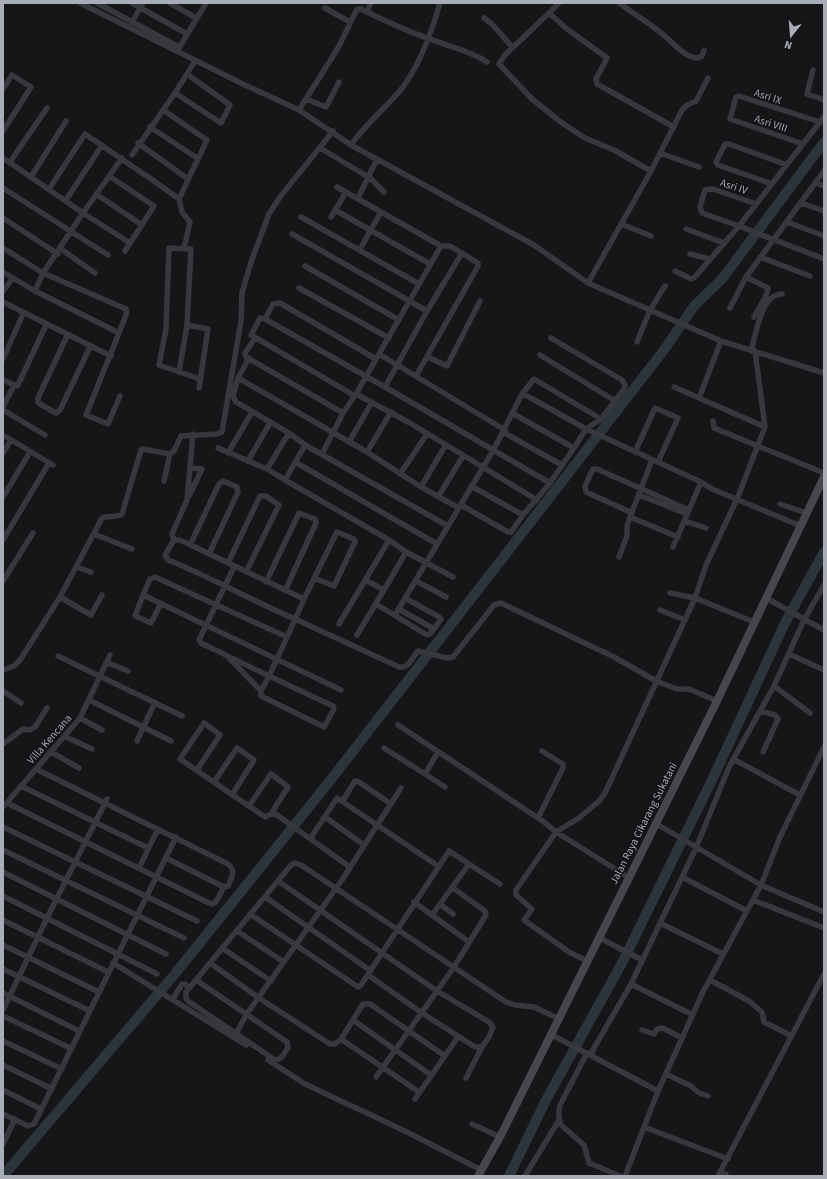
<svg xmlns="http://www.w3.org/2000/svg" width="827" height="1179" font-family="'Source Sans 3',sans-serif">
  <style>
    .lines { fill: none; stroke-linecap: round; stroke-linejoin: round }
    .river { stroke: #2c353c; stroke-width: 10 }
    .street { stroke: #37383d; stroke-width: 5.5 }
    .secondary { stroke: #45474d; stroke-width: 8 }
    .labels { text-anchor: middle; stroke-width: 3; stroke-linejoin: round; paint-order: stroke }
    .street-label { font-size: 11px; fill: #a8adb8; stroke: #111113 }
  </style>
  <rect width="100%" height="100%" fill="#161618"/>
  <g class="lines">
    <!-- river -->
    <path class="river" d="M3,1176L174,975L329,782L664,350L694,306L722,279L824,142
      M509,1176L546,1100L622,963L712,780L785,623L824,552"/>
    <!-- street -->
    <path class="street" d="M80,3L243,84L299,110L351,145L534,245L588,283L721,341L824,373
      M97,3L179,47
      M132,3L187,34
      M170,3L196,18
      M559,3L549,13L567,29L607,58L596,79L597,84L674,127
      M619,3C635,15 653,25 667,38C676,46 685,57 698,58L702,56L704,50
      M325,8L350,22
      M367,12L371,3
      M549,13L505,55L499,64L532,99L562,123L585,138L614,150L651,171
      M484,18L492,24L513,48
      M131,24L143,3
      M178,50L206,3
      M813,70L807,94L824,100
      M3,89L12,75L31,87L3,131
      M175,93L221,123L230,105L187,74
      M306,99L326,107L339,82
      M299,110L338,48L357,9H361C383,20 406,31 430,39C450,47 469,50 487,62
      M824,117L739,226L824,259
      M150,127L197,158
      M138,143L188,179
      M803,144L730,119L736,97L739,96L820,122
      M351,145C365,125 383,110 399,92C418,69 432,31 440,3
      M320,148L370,178L384,192
      M660,153L699,167
      M132,155L175,93L195,61
      M3,158L83,213L43,273L3,248
      M122,158L83,213L130,243
      M10,162L47,108
      M109,176L154,206L125,251
      M147,176L179,199L207,140L163,110
      M31,177L66,121
      M815,183L824,186
      M772,184L718,165L716,162L725,144H729L787,165
      M3,188L108,255
      M49,189L85,134L145,175
      M96,194L142,225
      M358,198L377,159
      M179,199L182,212L190,222L184,248
      M66,200L102,145
      M801,203L824,211
      M335,210L430,264
      M301,217L419,284
      M331,217L346,192
      M3,218L58,254
      M787,222L824,236
      M621,224L651,236
      M686,229L724,243
      M292,234L427,311L385,387
      M61,249L95,273
      M360,249L381,212
      M690,254L710,259
      M760,257L810,276
      M305,266L399,320
      M675,271L691,279L694,278L739,226L702,213L700,207L705,190L713,189L756,204
      M3,272L35,291L119,333L86,415L108,424L120,396
      M746,277L768,288L766,296L754,317
      M588,283L651,171L682,110L687,105L696,101L708,78
      M299,288L389,338
      M3,291L13,278
      M35,291L43,273L126,309L127,312L119,333
      M3,302L111,356
      M730,308L746,277L824,171
      M427,311L462,253
      M265,319L273,304L280,303L376,359
      M187,325L208,329L199,388
      M67,336L38,398V402L40,404L56,413L60,410L90,347
      M255,338L245,353L246,357L343,413
      M551,338L622,380L625,385L624,389L601,419L586,429L574,448
      M637,342L650,310L665,286
      M751,351C756,334 761,294 782,294
      M379,354L505,430
      M540,355L615,401
      M428,357L447,366L480,301
      M249,358L238,378L367,452L421,487L459,508
      M3,359L23,314
      M179,372L187,325L191,249L169,248L166,329L159,365L200,379
      M416,376L478,266V263L450,246H441
      M238,378L233,396L236,402L289,433L305,445L448,526
      M3,380L17,386L18,385L46,325
      M674,387L699,398L721,341
      M356,394L410,423L537,500
      M522,394L534,379L601,419
      M355,396L251,335L260,318L265,319L385,387L550,483
      M699,398L765,427
      M3,407L14,385
      M3,410L45,435
      M713,421L714,428L824,473
      M503,432L562,465
      M3,435L53,465
      M349,442L372,402
      M305,445L285,480L389,540L406,552L453,577
      M218,448L267,469L285,480
      M367,452L391,412
      M635,452L655,408L678,418L658,462
      M3,453L11,440
      M228,453L252,412
      M322,454L343,413L356,394L441,246L337,187
      M248,461L270,423
      M295,462L437,544
      M267,469L289,433
      M400,474L427,434
      M164,481L170,454
      M471,486L523,515L550,483L574,448L512,413
      M421,487L445,446
      M639,495L687,514
      M189,496L202,469L190,468
      M3,497L30,452
      M438,497L463,456
      M780,504L806,513
      M461,505L508,532H511L523,515
      M632,513L586,492L585,486L593,469H597L689,510
      M630,517L678,537
      M685,521L706,528
      M94,534L132,549
      M3,540L49,463
      M174,540L172,534L187,500L193,434
      M190,545L219,484L223,481L237,487L238,492L209,554
      M673,547L701,482
      M619,557L627,536V526L630,517L652,460
      M228,563L260,496H266L279,505L246,572
      M76,567L91,572
      M234,567L199,640L201,643L269,676C281,650 293,625 304,599L180,540H174L165,555L168,560C211,577 252,601 295,619L399,667C409,669 412,657 418,651L447,658L453,657L494,605L501,603L614,657L656,681L677,689H689L717,701
      M3,581L33,533
      M416,581L446,597
      M266,582L299,513L315,519L316,523L285,591
      M384,590L406,552
      M670,593L695,598L754,622
      M143,595L150,579L155,577L287,637
      M60,597L91,615L102,595
      M766,598L824,630
      M304,599L337,532L354,539L355,542L334,586L314,578
      M161,603L151,623L135,616L143,595L341,690
      M376,604L427,635L430,634L434,629
      M399,609L434,629L441,619L439,617L405,598
      M660,610L685,620
      M395,615L494,449L522,394L531,398L586,429L701,482L712,489L801,526
      M339,624L389,540
      M357,635L384,590L365,580
      M789,654L824,670
      M58,656L182,716
      M229,658L261,691
      M106,662L128,671
      M3,670L14,666L20,660L60,597L102,518C109,515 116,518 122,514L141,450L143,449L170,454L174,451L181,436L217,434L222,432L241,321L242,293L251,262L269,214L280,197L333,131
      M269,676L333,706L334,709L324,727L261,696V691Z
      M774,686L810,713
      M3,691L21,703
      M89,700L171,741
      M760,711L775,715L778,719L763,752
      M80,718L102,730
      M398,725L544,822L556,832L628,877
      M64,736L92,749
      M137,741L155,702
      M3,744L23,729L30,730L35,727L47,708
      M384,748L425,774L438,752
      M51,752L79,768
      M733,759L800,795
      M36,769L228,864C236,871 232,877 228,886L224,887L166,858
      M197,770L220,735L204,723L180,759L265,817L271,814L277,815L312,840
      M425,774L445,787
      M214,782L237,748L254,760L232,795
      M21,786L148,848
      M343,800L355,781L359,782L391,804
      M7,803L209,903L212,904L216,902L224,887
      M249,806L271,774L288,787L271,814
      M3,807L80,718L110,655
      M325,817L364,845
      M538,818L563,768V764L542,751
      M655,823L761,885L824,912
      M3,827L197,921
      M3,850L184,938
      M469,864L500,884
      M350,867L312,840V836L337,798L438,866
      M139,868L158,829
      M3,872L166,954
      M682,877L747,911
      M278,881L437,991L489,1022L493,1027L489,1037L482,1047H475L422,1013L368,975
      M3,896L157,974
      M265,897L371,971
      M753,900L824,928
      M414,902L469,942
      M441,905L453,914
      M250,914L358,987L361,985L449,851L469,864L432,915
      M3,920L108,972
      M660,923L723,954
      M237,931L284,962
      M598,937L642,960
      M3,945L99,992
      M222,948L271,981
      M587,961L569,952L524,920L532,909L516,895V890L556,832L579,818L599,801L605,793L695,598L706,565L737,499L765,427L755,351
      M113,963L246,1045
      M210,963L259,998L330,1044H335L341,1039L363,1004H370L445,1056
      M3,969L90,1011
      M196,980L287,1042L288,1048L281,1058L275,1060L188,1001L186,998V992L291,865L295,863L301,865L506,1002L515,1005L534,1007L557,1018
      M710,980L749,1001L762,1012L764,1022L792,1036
      M631,984L693,1015
      M3,993L79,1031
      M173,999L182,984H185L189,988
      M3,1010L47,918L107,799
      M3,1016L70,1048
      M353,1020L431,1075
      M642,1030L654,1034L657,1029L663,1028L682,1038
      M236,1034L246,1015L342,880L401,788
      M550,1034L658,1091
      M341,1039L419,1092
      M3,1041L62,1069
      M587,1053L560,1105C558,1112 558,1118 561,1125L584,1145L589,1163L620,1176
      M590,1055L631,984L696,848L729,767L774,686L804,620L824,585
      M268,1060L305,1084L407,1132L481,1170
      M3,1065L52,1089
      M666,1074L691,1086L699,1093L708,1096
      M376,1077L454,967L486,915L485,911L453,888
      M466,1078L482,1047
      M3,1090L41,1109
      M415,1099L458,1037
      M3,1114L28,1126L34,1124L176,837
      M472,1124L500,1137
      M644,1127L728,1159
      M3,1144L15,1119
      M719,1174L824,974
      M525,1176L559,1120
      M625,1176L658,1091L703,992L761,885L780,837L824,747
      M718,1176L719,1174H726L725,1176"/>
    <!-- secondary -->
    <path class="secondary" d="M478,1176L500,1137L717,701L824,477"/>
  </g>
  <g class="labels">
    <!-- street labels -->
    <g class="street-label">
      <text transform="translate(768 96) rotate(18)" y="4">Asri IX</text>
      <text transform="translate(771 123) rotate(18)" y="4">Asri VIII</text>
      <text transform="translate(734 186) rotate(18)" y="4">Asri IV</text>
      <text transform="translate(49 739) rotate(-49)" y="4">Villa Kencana</text>
      <text transform="translate(643 823) rotate(-63)" y="4">Jalan Raya Cikarang Sukatani</text>
    </g>
  </g>
  <!-- border -->
  <rect width="827" height="1179" fill="none" stroke="#a8adb8" stroke-width="8"/>
  <!-- north arrow -->
  <g transform="translate(791 36) rotate(197)" stroke="#111113" stroke-width="3" paint-order="stroke">
  <path d="M0-3L7 15L0 10L-7 15Z" fill="#a8adb8"/>
  <text y="-6" font-size="11" font-weight="bold" text-anchor="middle" fill="#a8adb8">N</text>
  </g>
</svg>
